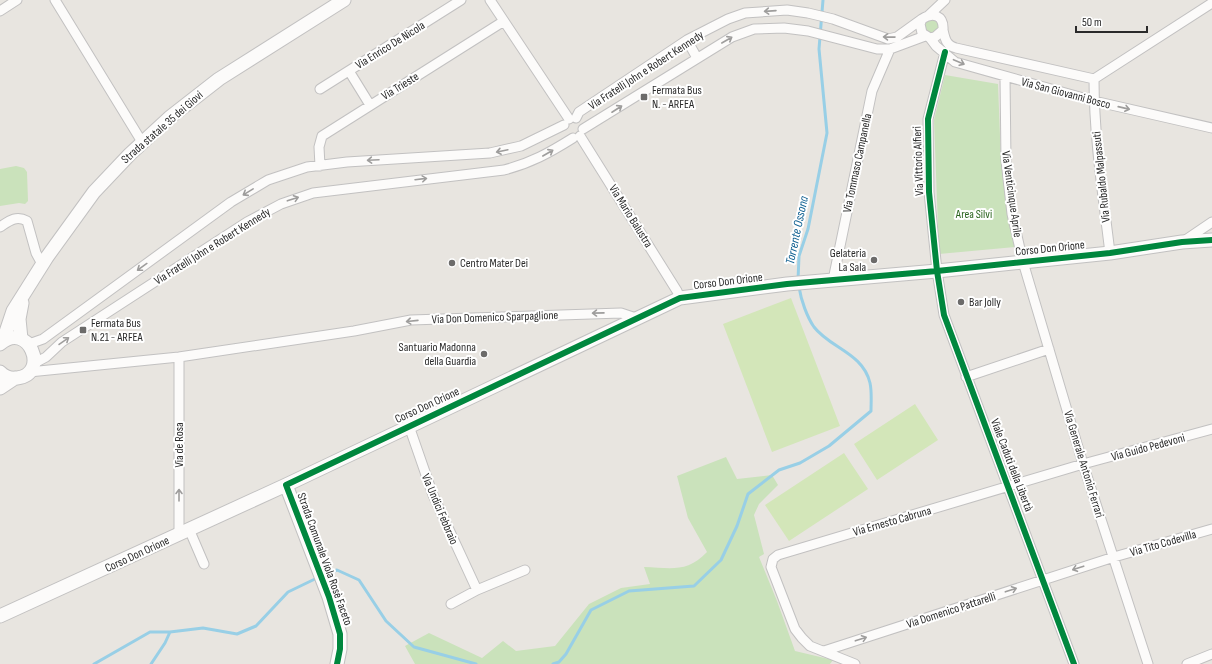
<svg xmlns="http://www.w3.org/2000/svg" width="1212" height="664" font-family="'Sofia Sans Condensed',sans-serif">
  <style>
    .green { fill: #cae2bb }
    .pitch { fill: #d3e6b9 }
    .lines { fill: none; stroke-linecap: round; stroke-linejoin: round }
    .stream { stroke: #98cfe6; stroke-width: 3 }
    .street-casing { stroke: #c2c1c1; stroke-width: 11 }
    .secondary-casing { stroke: #c2c1c1; stroke-width: 15 }
    .street { stroke: #fcfbfa; stroke-width: 9 }
    .secondary { stroke: #fcfbfa; stroke-width: 13 }
    .cycleway-casing { stroke: #fff; stroke-width: 8 }
    .cycleway { stroke: #00873e; stroke-width: 6 }
    .oneway { stroke: #9e9d9c }
    .poi-dot { fill: #6c6b6a; stroke: #fff; stroke-width: 1.5 }
    .labels { text-anchor: middle; stroke-width: 4; stroke-linejoin: round; paint-order: stroke }
    .street-label { font-size: 12px; fill: #2a2a2a; stroke: #fff }
    .poi-label { font-size: 12px; fill: #2a2a2a; stroke: #fff; text-anchor: start }
    .park-label { font-size: 12px; fill: #2a641e; stroke: #fff }
    .water-label { font-size: 13px; font-style: italic; fill: #156494; stroke: #fff }
  </style>
  <rect width="100%" height="100%" fill="#e8e5e0"/>
  <!-- green -->
  <path class="green" d="M925 26a7 7 0 1 1 14 0a7 7 0 1 1-14 0Z
    M945,75L998,84L1001,162L1015,247L939,254L934,120Z
    M16,166L24,168L27,172L28,201L25,204L19,203L0,206V169Z
    M726,457L737,479L772,475L778,485L759,504L754,515L764,554L759,557L777,601L795,651L833,660L830,664H415L405,646L429,633L482,658L503,641L516,651L555,646L589,604L621,588L650,584L644,567C671,568 687,573 707,552L688,518L677,476Z"/>
  <!-- pitch -->
  <path class="pitch" d="M791,298L840,426L772,452L723,324Z
    M915,404L938,440L877,480L854,444Z
    M844,453L868,489L789,541L765,505Z"/>
  <g class="lines">
    <!-- stream -->
    <path class="stream" d="M798,280L799,256L808,229L827,133L819,49L823,0
      M324,575L337,570L359,580L386,621L414,647L476,664
      M94,664L150,632H170L203,628L237,634L256,626L288,592L317,578
      M151,664L165,643L170,632
      M553,664L559,662L566,654L591,610L629,591L694,586L721,560L737,526L748,494L779,470L800,463L829,446L871,411C871,402 872,392 870,383C863,353 830,348 814,327C807,317 801,300 799,287"/>
    <!-- street casing -->
    <g class="street-casing">
      <path id="street" d="M55,0L142,142
        M490,0L569,119
        M0,11L17,0
        M929,15L945,0
        M943,30C945,39 946,45 956,48L1094,79
        M930,38L935,37L943,30C944,15 933,12 922,19L920,24L922,33L930,38L936,46L955,62L1094,101L1212,128
        M687,40L697,58
        M945,52L928,119L929,192L937,271L944,315L1074,664
        M349,71L370,105
        M1005,77L1006,161L1012,214L1023,262L1083,464L1148,664
        M320,89L461,0
        M576,118L579,112L687,40L728,19L745,13L787,10L808,13L833,19L888,39L897,37L922,19
        M583,129L732,37L754,29L784,28L808,31L877,49H890L925,36
        M580,136L677,291L680,298
        M320,166L319,147L322,136L504,21
        M0,227C9,221 16,215 27,221L36,253L42,264
        M1184,241L1212,222
        M1110,253C1103,195 1094,137 1094,79L1212,3
        M833,280L872,91L890,49
        M29,344L43,339L231,202L268,180L307,167L347,162L490,153L521,146L564,125
        M33,364L46,357L62,342L247,222L281,204L313,193L504,170C531,163 549,153 573,138
        M29,372L179,357L354,331L411,320L621,313L636,318
        M966,377L1049,349
        M409,426L433,495L477,590
        M189,529L204,564
        M179,534V357
        M451,604L477,590L525,570
        M824,651L1114,557L1212,529
        M855,664L810,646L802,638L795,629L771,567L773,559L778,555L1083,464L1212,429
        M1187,664L1212,654"/>
    </g>
    <!-- secondary casing -->
    <g class="secondary-casing">
      <path id="secondary" d="M21,339L19,319L22,303
        M3,341L13,311L47,257L94,192L130,154L169,118L219,79L344,0
        M0,344C28,319 51,374 17,378C11,379 5,377 0,372
        M0,388L15,378
        M286,485L329,597L340,634V649L337,664
        M0,616L286,485L680,298L787,284L937,271L1110,253L1182,242L1212,240"/>
    </g>
    <!-- street -->
    <use href="#street" class="street"/>
    <!-- secondary -->
    <use href="#secondary" class="secondary"/>
    <!-- cycleway casing -->
    <g class="cycleway-casing">
      <path id="cycleway" d="M945,52L928,119L929,192L937,271L944,315L1074,664
        M337,664L340,649V634L329,597L286,485L680,298L787,284L937,271L1110,253L1182,242L1212,240"/>
    </g>
    <!-- cycleway -->
    <use href="#cycleway" class="cycleway"/>
  </g>
  <!-- one-way arrows -->
  <defs><path id="oneway-shaft" d="M-6 0H5M1.5-3L5.5 0L1.5 3" fill="none" stroke-width="1.6" stroke-linecap="round" stroke-linejoin="round"/></defs>
  <g class="oneway">
    <use href="#oneway-shaft" transform="translate(770 11) rotate(176)"/>
    <use href="#oneway-shaft" transform="translate(889 37) rotate(-179)"/>
    <use href="#oneway-shaft" transform="translate(727 40) rotate(-30)"/>
    <use href="#oneway-shaft" transform="translate(959 62) rotate(23)"/>
    <use href="#oneway-shaft" transform="translate(1124 108) rotate(13)"/>
    <use href="#oneway-shaft" transform="translate(617 109) rotate(-33)"/>
    <use href="#oneway-shaft" transform="translate(502 151) rotate(168)"/>
    <use href="#oneway-shaft" transform="translate(548 153) rotate(-30)"/>
    <use href="#oneway-shaft" transform="translate(373 160) rotate(177)"/>
    <use href="#oneway-shaft" transform="translate(421 179) rotate(-7)"/>
    <use href="#oneway-shaft" transform="translate(248 192) rotate(149)"/>
    <use href="#oneway-shaft" transform="translate(293 199) rotate(-18)"/>
    <use href="#oneway-shaft" transform="translate(142 267) rotate(144)"/>
    <use href="#oneway-shaft" transform="translate(598 313) rotate(179)"/>
    <use href="#oneway-shaft" transform="translate(412 321) rotate(174)"/>
    <use href="#oneway-shaft" transform="translate(64 341) rotate(-35)"/>
    <use href="#oneway-shaft" transform="translate(179 495) rotate(-90)"/>
    <use href="#oneway-shaft" transform="translate(1078 568) rotate(162)"/>
    <use href="#oneway-shaft" transform="translate(1011 590) rotate(-18)"/>
    <use href="#oneway-shaft" transform="translate(861 639) rotate(-18)"/>
  </g>
  <!-- markers -->
  <g class="poi-dot">
    <rect x="640" y="93" width="8" height="8" rx="2"/>
    <circle cx="874" cy="260" r="4"/>
    <circle cx="452" cy="263" r="4"/>
    <circle cx="961" cy="302" r="4"/>
    <rect x="79" y="326" width="8" height="8" rx="2"/>
    <circle cx="484" cy="354" r="4"/>
  </g>
  <g class="labels">
    <!-- street labels -->
    <g class="street-label">
      <text transform="translate(390 45) rotate(-32)" y="4">Via Enrico De Nicola</text>
      <text transform="translate(646 70) rotate(-33)" y="4">Via Fratelli John e Robert Kennedy</text>
      <text transform="translate(400 86) rotate(-32)" y="4">Via Trieste</text>
      <text transform="translate(1066 93) rotate(15)" y="4">Via San Giovanni Bosco</text>
      <text transform="translate(162 127) rotate(-41)" y="4">Strada statale 35 dei Giovi</text>
      <text transform="translate(918 161) rotate(-92)" y="4">Via Vittorio Alfieri</text>
      <text transform="translate(857 163) rotate(-78)" y="4">Via Tommaso Campanella</text>
      <text transform="translate(1101 177) rotate(-96)" y="4">Via Rubaldo Malpassuti</text>
      <text transform="translate(1012 194) rotate(82)" y="4">Via Venticinque Aprile</text>
      <text transform="translate(631 216) rotate(58)" y="4">Via Mario Balustra</text>
      <text transform="translate(212 246) rotate(-32)" y="4">Via Fratelli John e Robert Kennedy</text>
      <text transform="translate(1050 248) rotate(-6)" y="4">Corso Don Orione</text>
      <text transform="translate(728 281) rotate(-7)" y="4">Corso Don Orione</text>
      <text transform="translate(495 317) rotate(-2)" y="4">Via Don Domenico Sparpaglione</text>
      <text transform="translate(427 405) rotate(-25)" y="4">Corso Don Orione</text>
      <text transform="translate(179 445) rotate(-90)" y="4">Via de Rosa</text>
      <text transform="translate(1148 447) rotate(-15)" y="4">Via Guido Pedevoni</text>
      <text transform="translate(1084 464) rotate(73)" y="4">Via Generale Antonio Ferrari</text>
      <text transform="translate(1012 465) rotate(69)" y="4">Viale Caduti della Libertà</text>
      <text transform="translate(440 509) rotate(67)" y="4">Via Undici Febbraio</text>
      <text transform="translate(892 521) rotate(-16)" y="4">Via Ernesto Cabruna</text>
      <text transform="translate(1163 543) rotate(-16)" y="4">Via Tito Codevilla</text>
      <text transform="translate(137 554) rotate(-25)" y="4">Corso Don Orione</text>
      <text transform="translate(325 559) rotate(70)" y="4">Strada Comunale Viola Rosè Faceto</text>
      <text transform="translate(951 610) rotate(-18)" y="4">Via Domenico Pattarelli</text>
    </g>
    <!-- poi labels -->
    <g class="poi-label">
      <text x="652" y="94">Fermata Bus<tspan x="652" dy="14">N. - ARFEA</tspan></text>
      <text x="866" y="257" text-anchor="end">Gelateria<tspan x="866" dy="14">La Sala</tspan></text>
      <text x="460" y="267">Centro Mater Dei</text>
      <text x="969" y="306">Bar Jolly</text>
      <text x="91" y="327">Fermata Bus<tspan x="91" dy="14">N.21 - ARFEA</tspan></text>
      <text x="476" y="351" text-anchor="end">Santuario Madonna<tspan x="476" dy="14">della Guardia</tspan></text>
    </g>
    <!-- park labels -->
    <g class="park-label">
      <text x="974" y="218">Area Silvi</text>
    </g>
    <!-- water labels -->
    <g class="water-label">
      <text transform="translate(796 230) rotate(-78)" y="5">Torrente Ossona</text>
    </g>
  </g>
  <!-- scale -->
  <path d="M1076 26v6h71v-6" fill="none" stroke="#2a2a2a" stroke-width="2"/>
  <text x="1082" y="26" font-size="12" fill="#2a2a2a" stroke="#ffffff" stroke-width="3" paint-order="stroke">50 m</text>
</svg>
